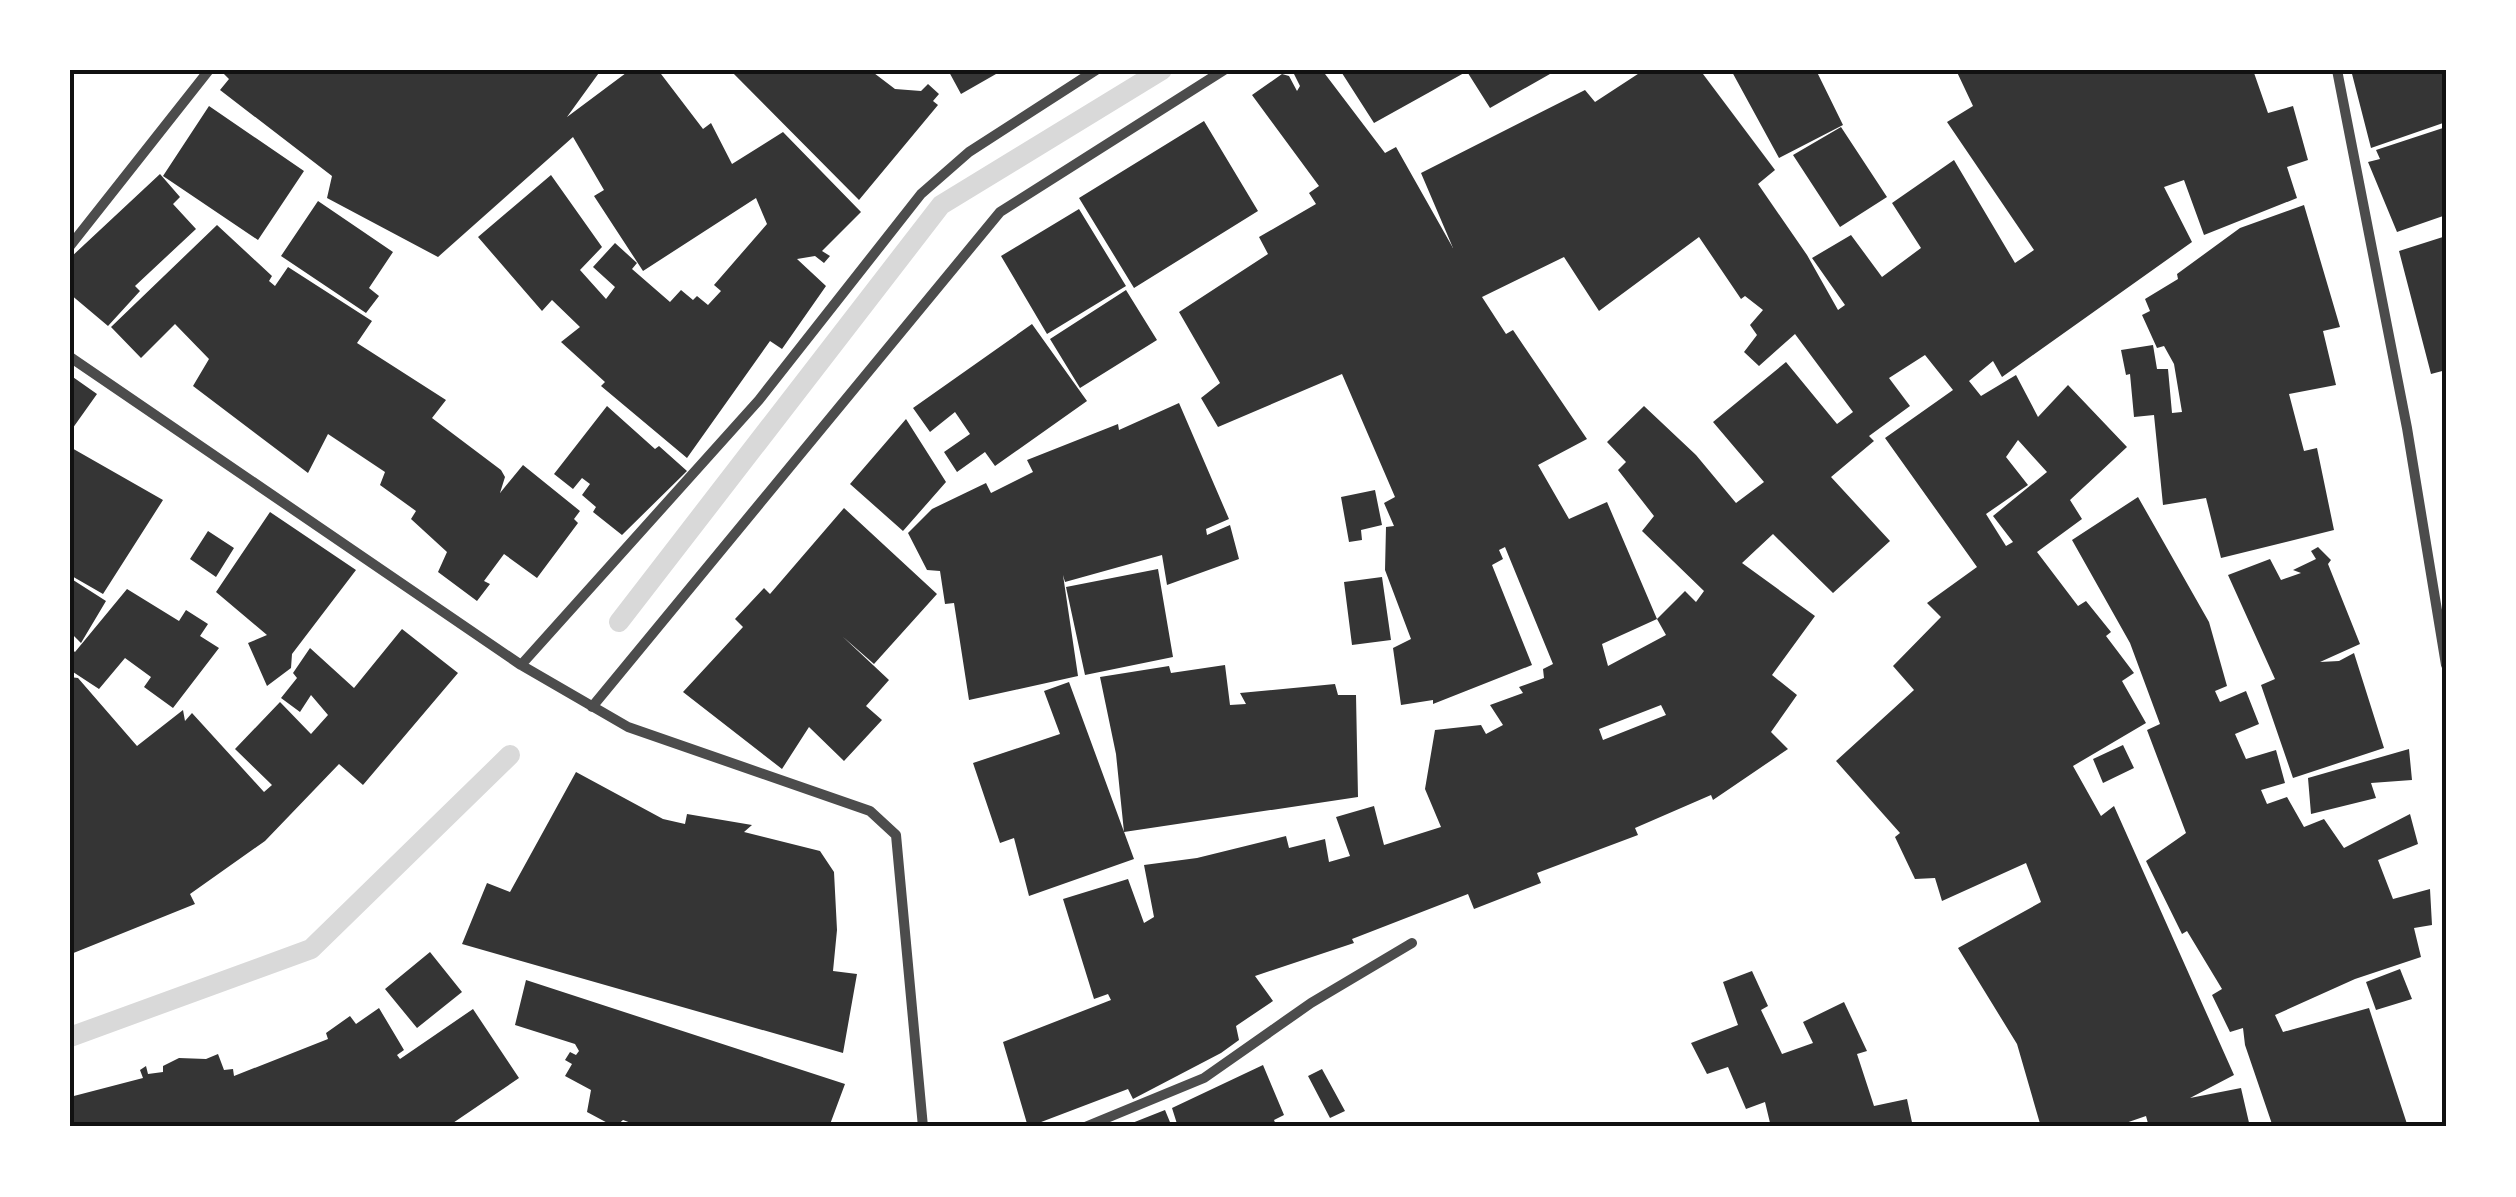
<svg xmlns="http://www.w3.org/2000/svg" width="2516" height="1197" font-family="'Golos Text',sans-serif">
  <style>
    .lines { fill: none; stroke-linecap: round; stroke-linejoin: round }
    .stream { stroke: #d9d9d9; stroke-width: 20 }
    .building { fill: #353535; fill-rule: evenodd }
    .minor { stroke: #4c4c4c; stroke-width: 10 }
    .neatline { fill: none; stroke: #111; stroke-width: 4 }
  </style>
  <rect width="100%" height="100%" fill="#fff"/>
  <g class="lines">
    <!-- stream -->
    <path class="stream" d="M619,622L941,205L1162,70
      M70,1037L311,949L510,755"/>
  </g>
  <!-- building -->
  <path class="building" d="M225,70H601L567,117L630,70H658L703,129L711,123L732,164L783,132L861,212L822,251L830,256L824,263L815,256L797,259L826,286L782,349L770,341L687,458L601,386L605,382L561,342L580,327L552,300L542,311L478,237L551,175L602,247L580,270L606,299L615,287L593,267L615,243L637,263L632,269L670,302L681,290L693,300L697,296L708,305L721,291L714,285L767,224L756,198L643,271L594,196L604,190L573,137L438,257L327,198L332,176L220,90L229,79L223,73Z
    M730,70H870L895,89L921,91L928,84L939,94L933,101L938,105L859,200Z
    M948,70H1003L961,94Z
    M1292,70H1322L1385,153L1396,147L1453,248L1421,173L1585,90L1595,102L1644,70H1700L1775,170L1758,184L1807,255L1838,310L1845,305L1812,258L1851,235L1882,277L1921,248L1892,203L1954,160L2015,263L2034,250L1947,122L1973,106L1956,70H2253L2268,113L2293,106L2308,160L2287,167L2297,198L2204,235L2184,180L2164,187L2192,242L2002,377L1993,361L1969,381L1981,396L2016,375L2038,417L2068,385L2127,447L2070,500L2082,519L2037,552L2078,606L2086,601L2111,632L2106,636L2134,673L2122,681L2146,723L2073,766L2101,816L2114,806L2234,1075L2190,1098L2241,1088L2250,1127H2149L2146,1116L2114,1127H2041L2017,1044L1958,948L2041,902L2026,863L1942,901L1935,878L1915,879L1895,837L1900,833L1836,761L1914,690L1893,666L1941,617L1927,603L1977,567L1885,438L1953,390L1925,355L1889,378L1910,406L1869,436L1874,441L1831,477L1890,541L1833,593L1773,534L1742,563L1815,616L1772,675L1797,695L1771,732L1788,749L1713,800L1711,795L1635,828L1638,835L1537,873L1541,883L1474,909L1468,894L1352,939L1354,943L1255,976L1273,1001L1236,1026L1239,1040L1221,1053L1133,1099L1128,1089L1028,1127L1003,1042L1111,1000L1108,994L1094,999L1063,899L1128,879L1144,923L1154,917L1144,865L1197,858L1286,836L1289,848L1325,839L1329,862L1350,856L1336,817L1374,806L1384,845L1441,827L1425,789L1435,730L1481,725L1486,734L1503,725L1490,705L1523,693L1519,687L1544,678L1543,669L1553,664L1505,547L1499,550L1503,559L1492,565L1532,665L1433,704V700L1401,705L1393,648L1411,639L1385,570L1386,527L1394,526L1384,503L1395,497L1342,374L1218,427L1201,398L1220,383L1179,312L1268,254L1259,237L1316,204L1309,193L1319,186L1252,95L1282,74L1289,76L1297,91L1300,86ZM1699,237L1741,299L1745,296L1763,310L1750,325L1757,335L1744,352L1759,366L1795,334L1853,412L1837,424L1786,362L1713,422L1764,482L1736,503L1696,455L1644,406L1607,442L1626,462L1618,470L1654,516L1642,531L1704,591L1696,602L1685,591L1657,619L1666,635L1608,666L1602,644L1657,619L1607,502L1569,519L1538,465L1587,439L1513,330L1506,334L1482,297L1564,257L1599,311ZM2018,440L2047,472L1993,516L2013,542L2006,546L1986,514L2028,485L2006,457ZM1661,705L1666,715L1603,740L1599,729Z
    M1340,70H1463L1464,73L1374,123Z
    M1466,70H1557L1490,108Z
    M1731,70H1816L1843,125L1779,158Z
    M2351,70H2446V122L2371,148Z
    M209,106L304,171L258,240L163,176Z
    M1204,121L1258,211L1134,288L1079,198Z
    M1841,127L1887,197L1840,227L1793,155Z
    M2446,127V215L2397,232L2368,162L2380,159L2376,150Z
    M160,174L180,197L173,204L196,229L135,286L140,291L108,326L70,294V258Z
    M318,201L393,252L369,288L379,296L366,313L281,256Z
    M2304,205L2340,327L2323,331L2336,385L2289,394L2304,451L2317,448L2334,530L2221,558L2206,498L2163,505L2154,415L2134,417L2130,374L2126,375L2121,350L2153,345L2157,369H2168L2172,413L2182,412L2174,364L2164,346L2157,348L2142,315L2150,311L2145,299L2178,279L2177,274L2240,228Z
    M1079,209L1126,286L1047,334L1001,256Z
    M217,225L272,276L269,281L275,286L288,267L372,321L357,343L446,400L432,418L501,470L505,477L500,493L523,465L580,511L574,519L578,523L537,578L504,554L484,581L490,584L477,601L438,572L447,552L411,519L416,511L380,485L385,472L328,434L308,473L193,386L209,359L175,324L141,358L111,327Z
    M2446,236V370L2431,374L2399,251Z
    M1126,290L1157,340L1080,388L1050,339Z
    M1032,324L1087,401L995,466L985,452L957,472L944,452L970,434L955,412L930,432L913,408Z
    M70,375L97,394L70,432Z
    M1179,403L1229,519L1206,529L1207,535L1230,525L1239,559L1167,585L1162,555L1065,582L1063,575L1078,676L969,700L954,603L945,604L940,571L927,570L908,533L932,509L986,483L991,493L1033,472L1027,460L1118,424L1119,430Z
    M607,406L655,449L659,446L687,471L622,535L593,512L596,507L582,495L590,484L582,478L573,489L554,474Z
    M906,419L946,482L903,531L850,484Z
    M70,447L163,500L103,594L70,575Z
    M1375,490L1382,525L1361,530L1362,540L1349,542L1341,497Z
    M2138,497L2209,622L2227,686L2215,691L2220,702L2246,691L2259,724L2235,734L2246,759L2276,750L2285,783L2261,790L2267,804L2287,797L2304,827L2324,819L2344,848L2410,814L2418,844L2378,860L2393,899L2430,889L2432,925L2414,928L2421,957L2355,979L2275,1015L2283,1032L2369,1008L2408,1127H2273L2245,1045L2243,1028L2230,1032L2212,995L2222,989L2187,931L2182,934L2146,861L2186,833L2147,730L2160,724L2130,643L2072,540Z
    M844,508L937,594L874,664L842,636L889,680L866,706L882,720L844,761L809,727L782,769L683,692L743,627L735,619L764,588L770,594Z
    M270,512L356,570L292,654L291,668L267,686L248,643L267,635L216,592Z
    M208,531L234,548L216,577L190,559Z
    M2318,547L2331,560L2328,564L2360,644L2320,662L2339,661L2354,653L2384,748L2293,778L2261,685L2275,679L2228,575L2270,559L2281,580L2301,573L2293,570L2316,559L2311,551Z
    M1158,569L1173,657L1085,675L1066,587Z
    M1382,577L1391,640L1352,645L1344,582Z
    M70,578L106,601L81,643L70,632Z
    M127,589L179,621L186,610L208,624L200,636L219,648L173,708L144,687L151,677L125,658L99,689L70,670V648L75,652Z
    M402,629L458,673L363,785L339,764L265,841L190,894L195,904L71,954L70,677L78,678L137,746L183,710L185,721L192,713L264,792L272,785L235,749L280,702L311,734L328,715L311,695L300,712L281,698L297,678L293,673L310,648L354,688Z
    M1225,665L1230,705L1246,704L1240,693L1335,684L1338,695H1356L1358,797L1124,832L1116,754L1100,677L1169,666L1171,673Z
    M1069,682L1134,859L1029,896L1014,838L1000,843L973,763L1060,734L1044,691Z
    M2123,745L2134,768L2103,783L2093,759Z
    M2409,749L2412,780L2371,783L2376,798L2311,814L2308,778Z
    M576,772L663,819L685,824L687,814L752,825L744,832L820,851L834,872L837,930L833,971L857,974L843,1053L462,944L487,883L510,892Z
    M430,952L462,992L417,1028L385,989Z
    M2400,969L2412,999L2376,1010L2366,982Z
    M1752,971L1768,1006L1761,1010L1782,1054L1813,1043L1803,1022L1844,1002L1867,1051L1857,1054L1874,1106L1907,1099L1913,1127H1771L1765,1102L1746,1109L1728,1067L1707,1074L1691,1043L1738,1025L1723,982Z
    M526,980L845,1084L829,1127H642L623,1120L615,1127L587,1112L591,1090L565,1076L572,1064L565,1060L570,1052L576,1055L579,1051L575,1044L515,1025Z
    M379,1008L404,1050L397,1055L400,1059L473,1009L519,1078L447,1127H158L156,1122L150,1127H70V1097L143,1078L140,1070L146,1066L148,1074L163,1072V1066L179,1058L206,1059L218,1054L224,1070L233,1069L234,1076L328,1039L326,1033L350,1016L356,1024Z
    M1263,1065L1284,1115L1274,1120L1276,1125L1178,1127L1172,1108Z
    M1322,1069L1345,1111L1330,1118L1308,1076Z
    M1165,1110L1172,1127H1122Z"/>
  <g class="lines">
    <!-- minor -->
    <path class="minor" d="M2337,70L2407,428L2446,665
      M70,246L209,70
      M70,357L521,665L628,727L870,811L896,835L923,1127
      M521,665L759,400L921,194L969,152L1096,70
      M592,707L1000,212L1224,70
      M1085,1127L1204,1078L1311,1003L1412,943"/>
  </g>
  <!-- border -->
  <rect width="2516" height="1197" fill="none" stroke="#ffffff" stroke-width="145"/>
  <rect x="72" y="72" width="2372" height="1052" class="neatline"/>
</svg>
